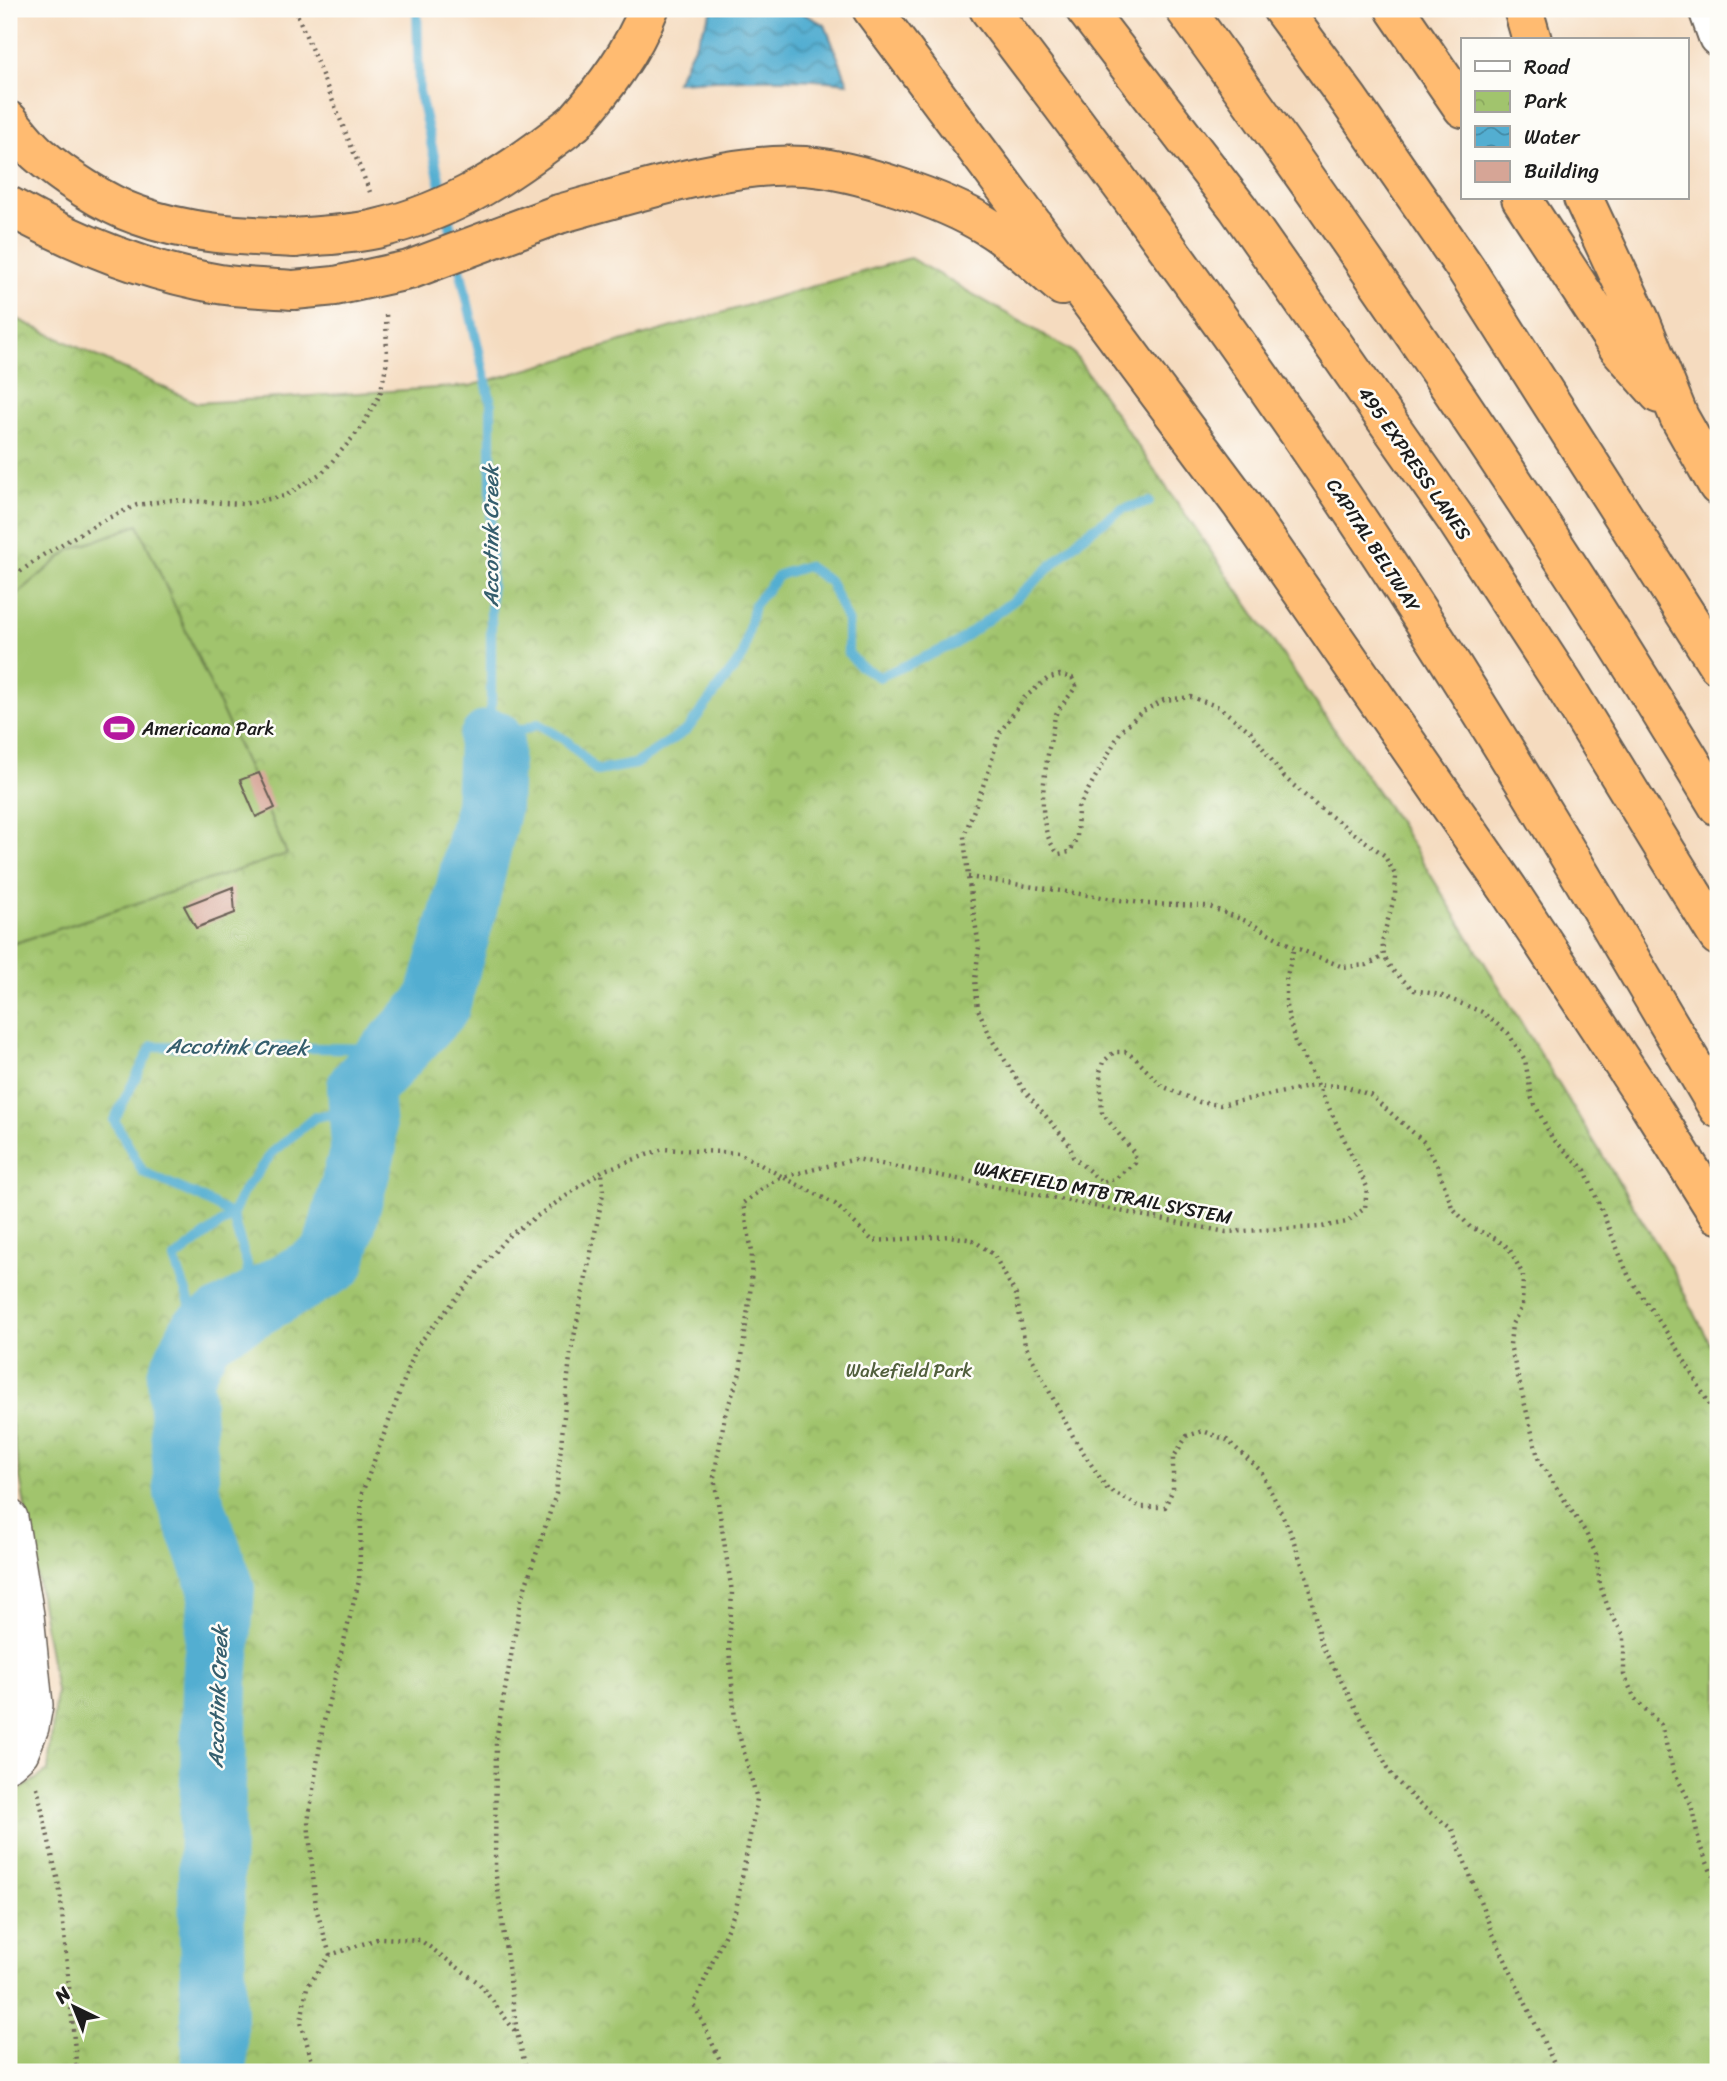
<svg xmlns="http://www.w3.org/2000/svg" width="1727" height="2081" font-family="Sriracha,sans-serif">
  <style>
    .park { fill: url(#park-crowns); stroke: #5e7044; stroke-width: 2 }
    .garden { fill: #a1c46d; stroke: #5e7044; stroke-width: 2 }
    .water { fill: url(#water-waves); stroke: #386576; stroke-width: 2 }
    .lines { fill: none; stroke-linecap: round; stroke-linejoin: round }
    .stream { stroke: #53aed1; stroke-width: 10 }
    .river { stroke: #53aed1; stroke-width: 66 }
    .building { fill: #d6a596 }
    .minor-casing { stroke: #685f55; stroke-width: 40 }
    .tertiary-casing { stroke: #685f55; stroke-width: 42 }
    .motorway-casing { stroke: #685f55; stroke-width: 42 }
    .path { stroke: #685f55; stroke-width: 4.5; stroke-dasharray: 2 5; stroke-linecap: butt }
    .minor { stroke: #fff; stroke-width: 37 }
    .tertiary { stroke: #fff; stroke-width: 38 }
    .motorway { stroke: #ffbb71; stroke-width: 38 }
    .motorway-bridge-casing { stroke: #685f55; stroke-width: 42; stroke-linecap: butt }
    .motorway-bridge { stroke: #ffbb71; stroke-width: 38 }
    .labels { text-anchor: middle; stroke-width: 5; stroke-linejoin: round; paint-order: stroke }
    .street-label { font-size: 19px; fill: #1c1c1c; stroke: #fdfcf7 }
    .poi-label { font-size: 19px; fill: #1c1c1c; stroke: #fdfcf7; text-anchor: start }
    .park-label { font-size: 19px; fill: #515f3c; stroke: #fdfcf7 }
    .water-label { font-size: 21px; font-style: italic; fill: #355e6d; stroke: #fdfcf7 }
  </style>
  <defs>
    <pattern id="park-crowns" width="20" height="18" patternUnits="userSpaceOnUse" patternTransform="scale(1.75)"><rect width="20" height="18" fill="#a1c46d"/><path d="M2 6a3 3 0 1 1 6 0M12 15a3 3 0 1 1 6 0" fill="none" stroke="#8aa85e"/></pattern>
    <pattern id="water-waves" width="16" height="10" patternUnits="userSpaceOnUse" patternTransform="scale(1.75)"><rect width="16" height="10" fill="#53aed1"/><path d="M0 5q4-4 8 0t8 0" fill="none" stroke="#448da9"/></pattern>
  </defs>
  <rect width="100%" height="100%" fill="#fdfcf7"/>
  <filter id="ink" filterUnits="userSpaceOnUse"><feTurbulence type="fractalNoise" baseFrequency=".0143" numOctaves="2"/><feDisplacementMap in="SourceGraphic" scale="14" xChannelSelector="R" yChannelSelector="G"/><feConvolveMatrix kernelMatrix="1 2 1 2 8 2 1 2 1" color-interpolation-filters="sRGB"/></filter>
  <filter id="wash" filterUnits="userSpaceOnUse"><feTurbulence type="fractalNoise" baseFrequency=".00686" numOctaves="4" result="noise"/><feDisplacementMap in="SourceGraphic" scale="28" xChannelSelector="R" yChannelSelector="G"/><feGaussianBlur stdDeviation="1.57" result="paint"/><feColorMatrix in="noise" values="0 0 0 0 0 0 0 0 0 0 0 0 0 0 0 0 0 1.4 0 .05"/><feComposite in="paint" operator="in"/></filter>
  <g filter="url(#wash)">
    <rect width="100%" height="100%" fill="#f5dbbf"/>
    <!-- park -->
    <path class="park" d="M910,258L1072,351L1397,820L1672,1269L1718,1359V2072H12L9,2049V1797L48,1771L56,1691L9,1412V315L197,403L470,386Z"/>
    <!-- garden -->
    <path class="garden" d="M138,525L287,854L9,945V601L70,550Z"/>
    <!-- water -->
    <path class="water" d="M713,9H795L825,25L848,83C790,76 734,79 676,82Z"/>
    <g class="lines">
      <!-- stream -->
      <path class="stream" d="M417,9L419,91L491,403V742L538,724L567,741L597,771L635,764L687,730L743,656L754,605L779,575L807,566L830,582L848,621V653L859,665L879,677L955,644L1017,598L1084,535L1122,509L1149,502
        M250,1306L247,1264L232,1215L200,1197L143,1172L114,1120L152,1046L396,1049
        M201,1334L174,1259L232,1215L243,1192L272,1153L315,1117L361,1108"/>
      <!-- river -->
      <path class="river" d="M215,2072L211,1880L215,1682L222,1589L187,1492L180,1376L201,1334L333,1260L364,1146L360,1088L437,1005L465,905L488,806L491,742"/>
    </g>
    <g id="blocks">
      <!-- building -->
      <path class="building" d="M259,773L275,808L256,817L240,780Z
        M233,887L235,913L196,928L184,906Z"/>
    </g>
  </g>
  <g filter="url(#ink)">
    <use href="#blocks" fill-opacity="0" stroke="#685f55" stroke-width="2"/>
    <g class="lines">
      <!-- minor casing -->
      <g class="minor-casing">
        <path id="minor" d="M9,1518L25,1615L34,1705L30,1727L20,1752L9,1762"/>
      </g>
      <!-- tertiary casing -->
      <g class="tertiary-casing">
        <path id="tertiary" d="M1708,9L1718,37"/>
      </g>
      <!-- motorway casing -->
      <g class="motorway-casing">
        <path id="motorway" d="M872,9L1242,505L1508,889L1648,1102L1718,1214
          M989,9C1103,158 1215,310 1321,465C1463,673 1591,891 1718,1108
          M1085,9L1238,208L1455,518L1564,685L1718,936
          M1185,9C1373,268 1553,532 1718,806
          M1282,9L1349,100L1466,269L1718,665
          M1395,9L1463,108
          M1523,9L1532,40
          M9,121C18,132 27,144 37,153C63,176 105,204 137,215C188,234 242,236 295,238
          M575,122C605,88 632,52 649,9
          M1521,198L1618,347L1659,394
          M1583,198L1641,322L1679,417L1718,486
          M9,206C75,243 144,271 219,284C243,288 269,288 294,290
          M559,214C632,194 730,161 805,166C856,170 944,199 987,226C1014,242 1038,266 1062,286"/>
      </g>
      <!-- path -->
      <path class="path" d="M295,9L370,192
        M9,580L43,555L102,521L137,505L171,500L243,504L285,496L323,472L361,428L380,395L387,361L386,311
        M968,877L1147,904L1207,906L1246,921L1294,947L1343,967L1367,965L1384,956
        M1718,1432L1709,1404L1678,1349L1629,1277L1585,1170L1552,1138L1532,1099L1525,1060L1508,1033L1482,1012L1440,995L1414,990L1392,970L1384,956L1382,941L1395,895L1396,876L1384,855L1317,806L1284,777L1251,732L1219,707L1191,697L1164,700L1141,712L1121,731L1078,808L1077,837L1070,852L1059,854C1029,824 1049,754 1055,716C1061,704 1070,697 1076,686L1072,678L1060,675L1047,679L1024,698L999,734L989,770L964,836L968,877L979,947L975,980L978,1009L992,1040L1024,1090L1070,1145L1073,1157L1102,1182L1115,1179L1135,1163V1154L1102,1113L1100,1072L1103,1062L1114,1052H1126L1136,1059L1162,1086L1199,1102L1220,1105L1318,1085L1345,1086L1370,1095L1424,1142L1437,1165L1452,1207L1470,1227L1491,1236L1509,1248L1523,1275L1522,1307L1512,1324L1510,1345L1539,1461L1586,1533L1596,1554L1600,1585L1609,1610L1624,1636V1675L1635,1699L1661,1725L1673,1770L1691,1804L1700,1846L1718,1888
        M37,1787L60,1891L77,2072
        M1718,1898L1713,1930L1718,1956
        M330,1955L316,1908L308,1822L323,1725L359,1581L362,1493L417,1346L507,1237L602,1171L663,1149L739,1153L783,1177L856,1159L1226,1232L1321,1227L1347,1222L1365,1208L1367,1187L1318,1085L1295,1042L1286,1006V980L1294,947
        M315,2072L301,2022L307,1987L330,1955L380,1938L420,1940L479,1983L515,2031
        M527,2072L517,2033L495,1869L496,1740L521,1600L556,1494L570,1357L603,1193L602,1172
        M720,2072V2060L694,2004L736,1909L757,1799L735,1720L729,1648L732,1592L714,1477L725,1415L740,1373L751,1285L752,1252L743,1203L770,1183L783,1177L835,1204L873,1241L950,1236L973,1240L994,1255L1016,1295L1025,1345L1075,1440L1108,1490L1141,1507H1165L1173,1489V1458L1187,1436L1203,1431L1227,1440L1261,1471L1290,1531L1308,1581L1320,1642L1393,1777L1419,1804L1452,1829L1493,1934L1558,2072"/>
      <!-- minor -->
      <use href="#minor" class="minor"/>
      <!-- tertiary -->
      <use href="#tertiary" class="tertiary"/>
      <!-- motorway -->
      <use href="#motorway" class="motorway"/>
      <!-- motorway-bridge casing -->
      <g class="motorway-bridge-casing">
        <path id="motorway-bridge" d="M295,238C322,235 350,235 376,229C456,210 511,172 575,122
          M294,290L335,286L409,270L559,214"/>
      </g>
      <!-- motorway-bridge -->
      <use href="#motorway-bridge" class="motorway-bridge"/>
    </g>
  </g>
  <!-- icons -->
  <defs>
    <g id="stadium-bare" transform="scale(2.415)"><path d="M0-5a6.5 5 0 1 0 0 10a6.5 5 0 1 0 0-10ZM-3.5-1.8h7v3.6h-7Z" fill="#b5179e" stroke="#fdfcf7" stroke-width="2.5" paint-order="stroke"/></g>
  </defs>
  <g fill-rule="evenodd">
    <use href="#stadium-bare" x="119" y="728"/>
  </g>
  <g class="labels">
    <!-- street labels -->
    <g class="street-label">
      <text transform="translate(1415 463) rotate(55)" y="7">495 EXPRESS LANES</text>
      <text transform="translate(1374 545) rotate(57)" y="7">CAPITAL BELTWAY</text>
      <text transform="translate(1103 1192) rotate(11)" y="7">WAKEFIELD MTB TRAIL SYSTEM</text>
    </g>
    <!-- poi labels -->
    <g class="poi-label">
      <text x="142" y="735">Americana Park</text>
    </g>
    <!-- park labels -->
    <g class="park-label">
      <text x="909" y="1377">Wakefield Park</text>
    </g>
    <!-- water labels -->
    <g class="water-label">
      <text transform="translate(491 536) rotate(-90)" y="7">Accotink Creek</text>
      <text transform="translate(237 1047) rotate(1)" y="7">Accotink Creek</text>
      <text transform="translate(218 1697) rotate(-88)" y="7">Accotink Creek</text>
    </g>
  </g>
  <!-- margin -->
  <rect width="1727" height="2081" fill="none" stroke="#fdfcf7" stroke-width="35"/>
  <!-- legend -->
  <rect x="1461" y="38" width="228" height="161" fill="#fdfcf7" stroke="#a3a29f" stroke-width="2"/>
  <rect x="1475" y="61" width="35" height="10" fill="#ffffff" stroke="#a3a29f" stroke-width="2"/>
  <text x="1524" y="74" font-size="21" fill="#1c1c1c">Road</text>
  <rect x="1475" y="91" width="35" height="21" fill="url(#park-crowns)" stroke="#a3a29f" stroke-width="2"/>
  <text x="1524" y="108" font-size="21" fill="#1c1c1c">Park</text>
  <rect x="1475" y="126" width="35" height="21" fill="url(#water-waves)" stroke="#a3a29f" stroke-width="2"/>
  <text x="1524" y="144" font-size="21" fill="#1c1c1c">Water</text>
  <rect x="1475" y="161" width="35" height="21" fill="#d6a596" stroke="#a3a29f" stroke-width="2"/>
  <text x="1524" y="178" font-size="21" fill="#1c1c1c">Building</text>
  <!-- north arrow -->
  <g transform="translate(74 2007) rotate(317)" stroke="#fdfcf7" stroke-width="5" paint-order="stroke">
  <path d="M0-5L12 26L0 18L-12 26Z" fill="#1c1c1c"/>
  <text y="-10" font-size="19" font-weight="bold" text-anchor="middle" fill="#1c1c1c">N</text>
  </g>
</svg>
